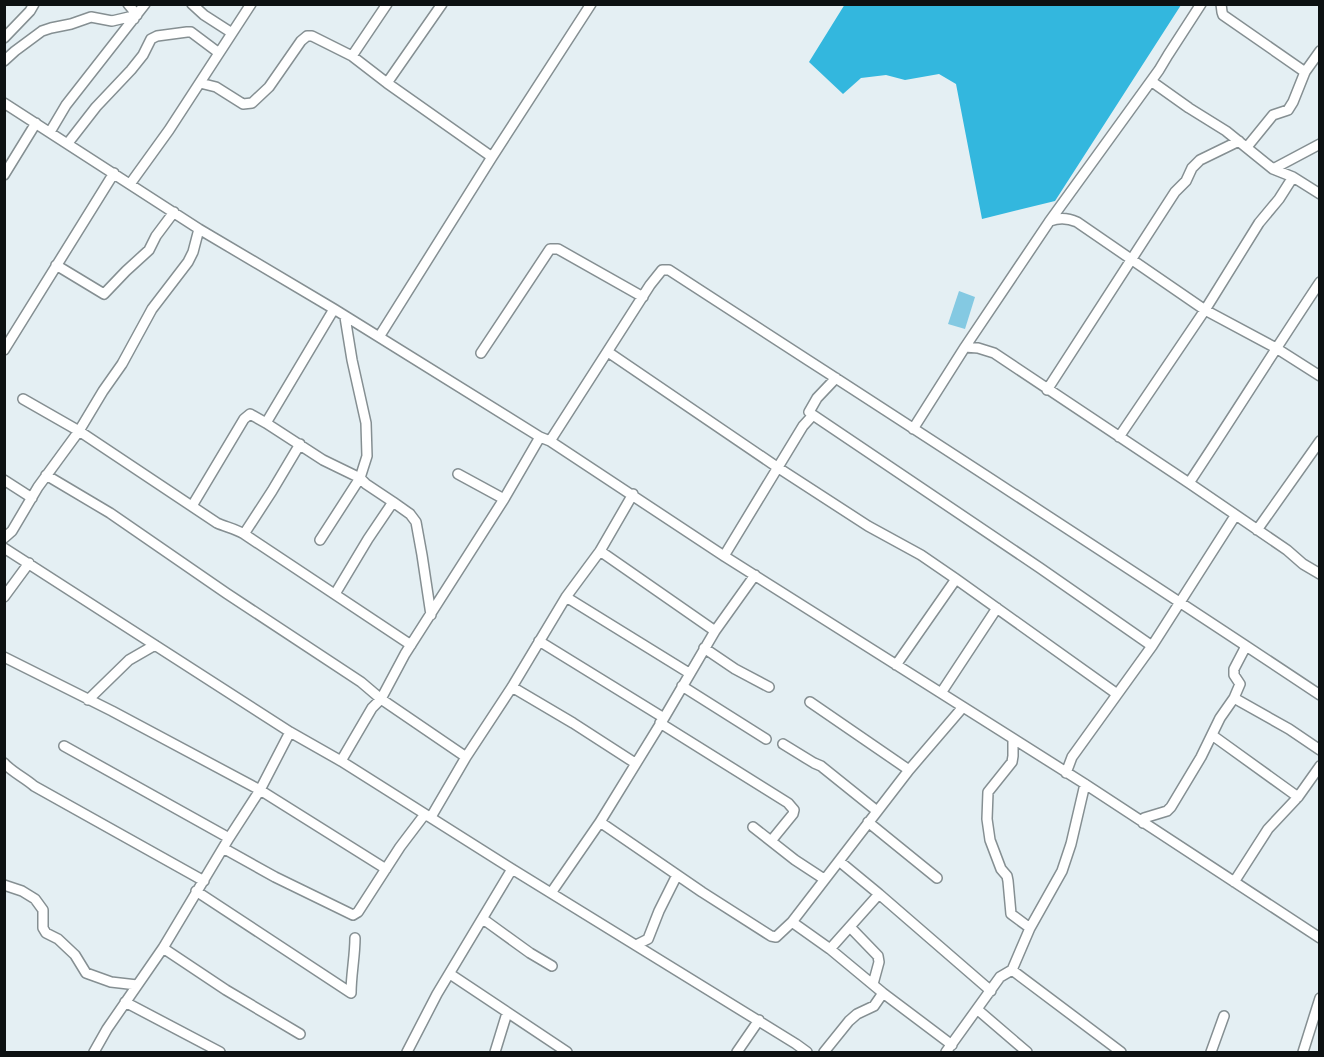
<svg xmlns="http://www.w3.org/2000/svg" width="1324" height="1057" font-family="'PT Sans Narrow',sans-serif">
  <style>
    .green { fill: #84c9e2 }
    .forest { fill: #33b7de }
    .lines { fill: none; stroke-linecap: round; stroke-linejoin: round }
    .minor-casing { stroke: #858f92; stroke-width: 12 }
    .minor { stroke: #fff; stroke-width: 9 }
  </style>
  <rect width="100%" height="100%" fill="#e4eff3"/>
  <!-- green -->
  <path class="green" d="M959,291L975,297L965,329L948,324Z"/>
  <!-- forest -->
  <path class="forest" d="M845,4H1181V5L1055,201L982,219L956,84L939,74L905,80L886,75L861,78L843,94L809,62Z"/>
  <g class="lines">
    <!-- minor casing -->
    <g class="minor-casing">
      <path id="minor" d="M128,4L137,15
        M192,4L204,15L232,33
        M1221,4L1222,12L1223,15L1305,72
        M4,38L30,11L34,4
        M352,56L387,4
        M4,61L15,51L42,31L51,28L71,24L91,17L112,21L129,17L134,19
        M1151,81L1189,108L1226,131L1273,169L1293,177L1320,194
        M200,83L216,87L243,104L252,103L269,87L301,41L307,36H312L352,56L387,83L492,157
        M387,83L442,4
        M4,103L199,229L334,309L540,437L550,441L724,556L1085,784L1320,938
        M50,132L66,105L145,4
        M68,143L96,107L131,70L143,55L151,39L157,36L187,32H191L219,53
        M1247,147L1273,115L1288,110L1293,102L1305,72L1320,51
        M1273,169L1320,144
        M4,175L36,123
        M130,184L169,130L251,4
        M1050,221C1060,217 1068,218 1077,222L1205,310L1276,348L1320,376
        M56,265L104,294L126,271L149,250L156,236L174,212
        M379,337L492,157L591,4
        M965,347L978,348L994,353L1189,483L1287,550L1303,564L1320,574
        M4,350L114,173
        M608,352L777,467L868,526L921,555L956,579L1117,694
        M481,353L550,249H558L643,297
        M1047,390L1175,192L1186,181L1192,168L1200,160L1239,141
        M23,399L79,431L217,523C226,527 236,529 244,534L272,491L300,444
        M813,415L1040,568L1152,646
        M266,423L334,309
        M913,429L965,347L1049,222L1159,70L1168,55L1201,4
        M1119,437L1205,310L1259,223L1279,199L1293,177
        M550,441L650,285L662,270H669C886,411 1104,551 1320,695
        M458,474L504,499
        M46,475L110,513L226,593L361,682L381,699L466,757
        M4,480L32,498
        M1189,483C1233,417 1275,349 1320,282
        M393,502L410,514L416,522L422,555L431,615
        M192,506L244,419L250,414L266,423L323,460L360,478L366,484L393,502L368,539L335,594
        M1257,530L1320,441
        M244,534L411,645
        M4,538L12,531L38,487L79,431L103,391L122,364L152,309L188,262L193,252L199,229
        M320,540L360,478L367,456L366,423L352,360L345,317
        M4,548L290,732L341,761L512,869L796,1044L807,1052
        M600,551L715,631
        M724,556L803,426L813,415L809,412L817,398L836,378
        M4,597L29,563
        M566,597L689,673
        M539,641L664,718
        M704,648L735,669L769,687
        M4,657L112,711L260,790L386,869
        M896,665L956,579
        M682,686L766,739
        M512,687L573,723L635,763
        M941,693L997,608
        M1234,698L1289,729L1320,750
        M88,700L129,660L155,645
        M810,702L909,770
        M660,723L788,803L794,810L793,814L771,841
        M1212,735L1298,797
        M1013,739V756L1012,762L988,792L987,819L990,840L1001,869L1007,876L1008,881L1011,914L1030,928
        M783,744L814,763L821,766L877,811
        M64,746L229,838
        M341,761L372,708L381,699L405,654L504,499L540,437
        M4,763C12,772 25,778 34,786L204,881
        M1066,773L1072,757L1152,646L1235,516
        M431,817L466,757L512,687L566,597L600,551L633,494
        M600,822L702,892L771,936L776,937L792,922L909,770L963,707
        M868,822L937,878
        M1143,823L1144,818L1167,811L1171,807L1201,757L1220,718L1234,698L1240,684L1234,675V669L1246,646
        M753,827L795,860L824,879
        M223,848L275,877L353,915L358,912L400,847L425,814
        M839,861L879,894L991,991
        M1234,882L1268,829L1298,797L1320,766
        M4,885L22,891L35,899L43,910V928L46,933L58,939L75,955L86,973L111,982L137,985
        M196,891L351,993C351,975 355,956 355,938
        M551,893L600,822L664,718L715,631L755,575
        M483,919L530,953L552,966
        M792,922L830,949L883,993L952,1045
        M850,927L878,956L879,962L873,984
        M636,945L648,939L659,911L677,875
        M163,948L226,990L300,1034
        M830,949L879,894
        M1012,970L1121,1052
        M450,974L567,1052
        M125,1002L220,1052
        M978,1010L1027,1052
        M94,1052L107,1029L163,948L229,838L260,790L290,732
        M407,1052L437,994L512,869
        M495,1052L507,1013
        M737,1052L759,1020
        M824,1052L849,1021L857,1014L874,1006L883,993
        M946,1052L1000,977L1012,970L1030,928L1062,871L1071,844L1085,784
        M1211,1052L1224,1016
        M1303,1052L1320,998"/>
    </g>
    <!-- minor -->
    <use href="#minor" class="minor"/>
  </g>
  <!-- border -->
  <rect width="1324" height="1057" fill="none" stroke="#0d1112" stroke-width="12"/>
</svg>
